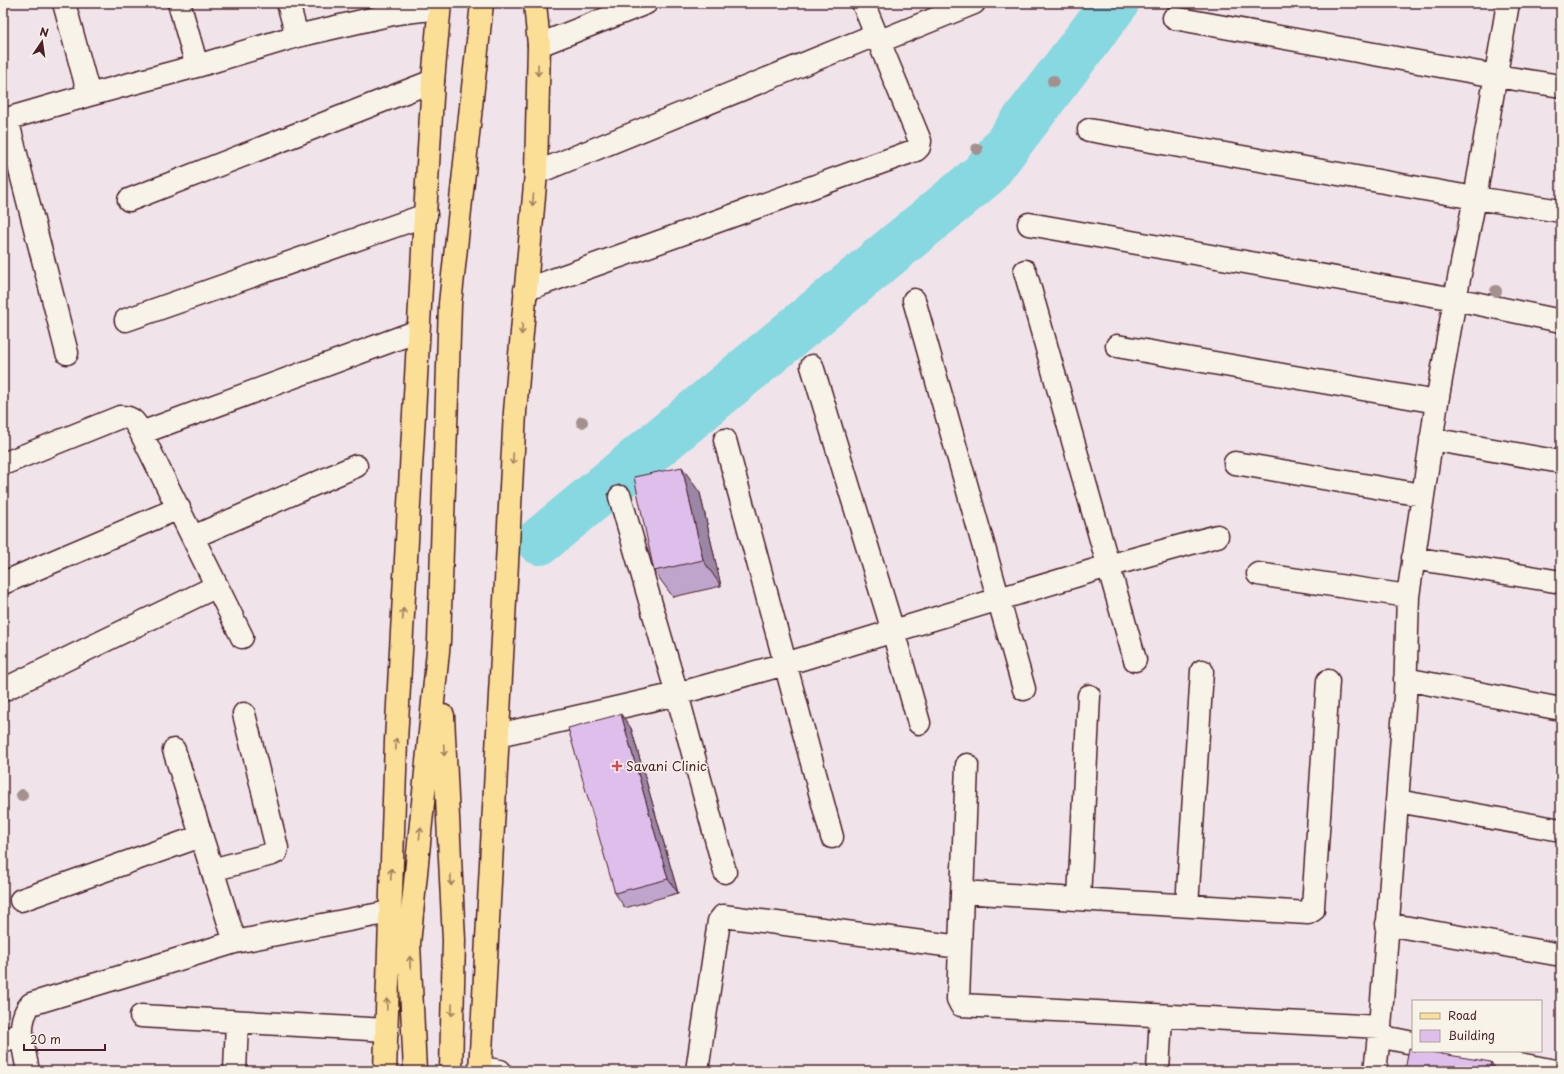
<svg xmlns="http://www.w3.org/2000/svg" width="1564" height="1074" font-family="'Playpen Sans',sans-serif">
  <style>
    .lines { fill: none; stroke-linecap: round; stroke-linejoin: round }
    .river { stroke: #87d8e1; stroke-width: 48 }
    .minor-casing { stroke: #4a1f2b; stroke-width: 25 }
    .major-casing { stroke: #4a1f2b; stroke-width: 25 }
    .minor { stroke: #f7f3e8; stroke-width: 22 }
    .major { stroke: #fbdf96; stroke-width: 22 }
    .tree { fill: #a4918f }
    .wall { fill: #bfa4cb; stroke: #4a1f2b }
    .shaded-wall { fill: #9b86a5; stroke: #4a1f2b }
    .building { fill: #debfec; stroke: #4a1f2b }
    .oneway { stroke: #a27f60 }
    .poi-dot { fill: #d1495b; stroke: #f7f3e8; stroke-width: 1.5 }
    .labels { text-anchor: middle; stroke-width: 3; stroke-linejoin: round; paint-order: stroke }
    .poi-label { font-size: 13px; fill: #4a1f2b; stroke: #f7f3e8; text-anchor: start }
  </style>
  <rect width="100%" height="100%" fill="#f0e3e9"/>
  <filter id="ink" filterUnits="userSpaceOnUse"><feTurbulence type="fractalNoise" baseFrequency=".025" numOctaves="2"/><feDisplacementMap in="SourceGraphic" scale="8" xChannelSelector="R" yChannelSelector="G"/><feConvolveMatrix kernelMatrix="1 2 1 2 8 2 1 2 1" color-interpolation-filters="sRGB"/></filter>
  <g filter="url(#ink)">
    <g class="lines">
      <!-- river -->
      <path class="river" d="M540,541L985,174L1115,3"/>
      <!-- minor casing -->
      <g class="minor-casing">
        <path id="minor" d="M64,3L89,95
          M179,3L197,66
          M288,3L297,36
          M1174,18L1496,76L1561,86
          M878,42L974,3
          M539,45L646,3
          M7,119L67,353
          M3,120L89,95L197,66L297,36L397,13L439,8
          M1089,130L1475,198L1561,211
          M536,173L875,35
          M129,200L433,81
          M1029,224L1455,299L1561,321
          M1025,271L1135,660
          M525,290L916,150L919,147L920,141L863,3
          M914,300L1024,689
          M126,320L426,215
          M1117,346L1437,402
          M812,366L893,631L919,723
          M141,433L418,331
          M1431,439L1561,462
          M725,440L832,837
          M1235,463L1422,495
          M3,464L120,417C132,416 136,423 141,433L242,637
          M620,497L677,694L725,872
          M193,537L356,466
          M1413,558L1561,582
          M1258,574L1408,596
          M3,583L179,508
          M1405,679L1561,709
          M3,690L217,586
          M498,735L677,694L785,664L1108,566L1217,536
          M174,750L235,942
          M967,765L958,999L961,1005L1380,1027
          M1397,801L1561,830
          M212,870L272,854L276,852L277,848L244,714
          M962,892L1308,913L1313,910V907L1328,681
          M1079,899L1089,696
          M21,900L201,836
          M1187,906L1202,671
          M1387,924L1561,955
          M141,1016L387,1030
          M1378,1036L1413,1043
          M3,1041L22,1033
          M1454,1051L1555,1071
          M480,1068L500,1071
          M28,1071C24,1049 15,1022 31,1004L235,942L390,912
          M235,1071L237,1022
          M697,1071L719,921L723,916L960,947
          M1158,1071L1161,1016
          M1375,1071L1380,1027L1405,696L1408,596L1437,402L1455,299L1475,198L1508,3"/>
      </g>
      <!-- major casing -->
      <g class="major-casing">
        <path id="major" d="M443,716L454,940L451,1071
          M385,1071L396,741L424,232L433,81L440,3
          M415,1071L409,944L439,641L450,304L482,3
          M480,1071L515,412L536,173L539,45L535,3"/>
      </g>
      <!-- minor -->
      <use href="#minor" class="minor"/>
      <!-- major -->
      <use href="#major" class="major"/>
    </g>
    <!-- trees -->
    <g class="tree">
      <circle cx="1053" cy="81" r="6"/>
      <circle cx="977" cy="149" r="6"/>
      <circle cx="1496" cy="291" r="6"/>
      <circle cx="582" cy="422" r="6"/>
      <circle cx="22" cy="795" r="6"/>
    </g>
    <!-- wall -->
    <path class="wall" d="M700,493L721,586L673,597L654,571Z
      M631,728L678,893L625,908L615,893Z"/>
    <!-- shaded-wall -->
    <path class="shaded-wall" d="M682,467L700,493L721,586L703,560Z
      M621,714L631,728L678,893L668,879Z
      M1491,1062L1497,1071H1489Z"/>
    <!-- building -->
    <path class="building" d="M682,467L703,560L654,571L634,477Z
      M621,714L668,879L615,893L568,728Z
      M1409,1048L1413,1049V1051H1424L1491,1062L1489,1071H1405Z"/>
    <!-- one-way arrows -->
    <defs><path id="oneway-shaft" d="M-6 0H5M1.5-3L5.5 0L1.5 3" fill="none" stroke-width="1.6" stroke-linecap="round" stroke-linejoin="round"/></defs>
    <g class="oneway">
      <use href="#oneway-shaft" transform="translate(538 70) rotate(91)"/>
      <use href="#oneway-shaft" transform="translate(533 200) rotate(95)"/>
      <use href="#oneway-shaft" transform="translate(522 329) rotate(95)"/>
      <use href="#oneway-shaft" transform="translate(513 459) rotate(93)"/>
      <use href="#oneway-shaft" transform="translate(403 614) rotate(-87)"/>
      <use href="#oneway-shaft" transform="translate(396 744) rotate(-88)"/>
      <use href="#oneway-shaft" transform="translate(444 750) rotate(87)"/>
      <use href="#oneway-shaft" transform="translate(420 833) rotate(-84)"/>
      <use href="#oneway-shaft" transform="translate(391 874) rotate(-88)"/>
      <use href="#oneway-shaft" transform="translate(451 880) rotate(87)"/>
      <use href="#oneway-shaft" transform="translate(410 962) rotate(-92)"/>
      <use href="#oneway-shaft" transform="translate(387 1004) rotate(-88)"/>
      <use href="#oneway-shaft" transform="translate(452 1010) rotate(91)"/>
    </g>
  </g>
  <!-- markers -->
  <path class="poi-dot" d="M615 760h4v4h4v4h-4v4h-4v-4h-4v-4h4z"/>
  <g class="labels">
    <!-- poi labels -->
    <g class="poi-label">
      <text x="626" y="771">Savani Clinic</text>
    </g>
  </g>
  <!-- margin -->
  <rect width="1564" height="1074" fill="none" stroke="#f7f3e8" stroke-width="16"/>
  <rect x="8" y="8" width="1548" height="1058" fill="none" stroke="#4a1f2b" stroke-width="1.5" filter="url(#ink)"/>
  <!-- legend -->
  <rect x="1412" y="1000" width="130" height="52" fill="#f7f3e8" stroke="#b29e9c"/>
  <rect x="1420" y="1013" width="20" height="6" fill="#fbdf96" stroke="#b29e9c"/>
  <text x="1448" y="1020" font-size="12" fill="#4a1f2b">Road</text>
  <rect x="1420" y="1030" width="20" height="12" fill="#debfec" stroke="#b29e9c"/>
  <text x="1448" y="1040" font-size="12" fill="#4a1f2b">Building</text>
  <!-- north arrow -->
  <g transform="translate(42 42) rotate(13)" stroke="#f7f3e8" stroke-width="3" paint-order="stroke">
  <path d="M0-3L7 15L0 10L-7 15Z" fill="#4a1f2b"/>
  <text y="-6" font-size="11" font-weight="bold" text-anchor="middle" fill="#4a1f2b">N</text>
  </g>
  <!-- scale -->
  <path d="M24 1044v6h81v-6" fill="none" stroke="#4a1f2b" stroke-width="2"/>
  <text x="30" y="1044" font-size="12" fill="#4a1f2b" stroke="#f7f3e8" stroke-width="3" paint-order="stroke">20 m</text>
</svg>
